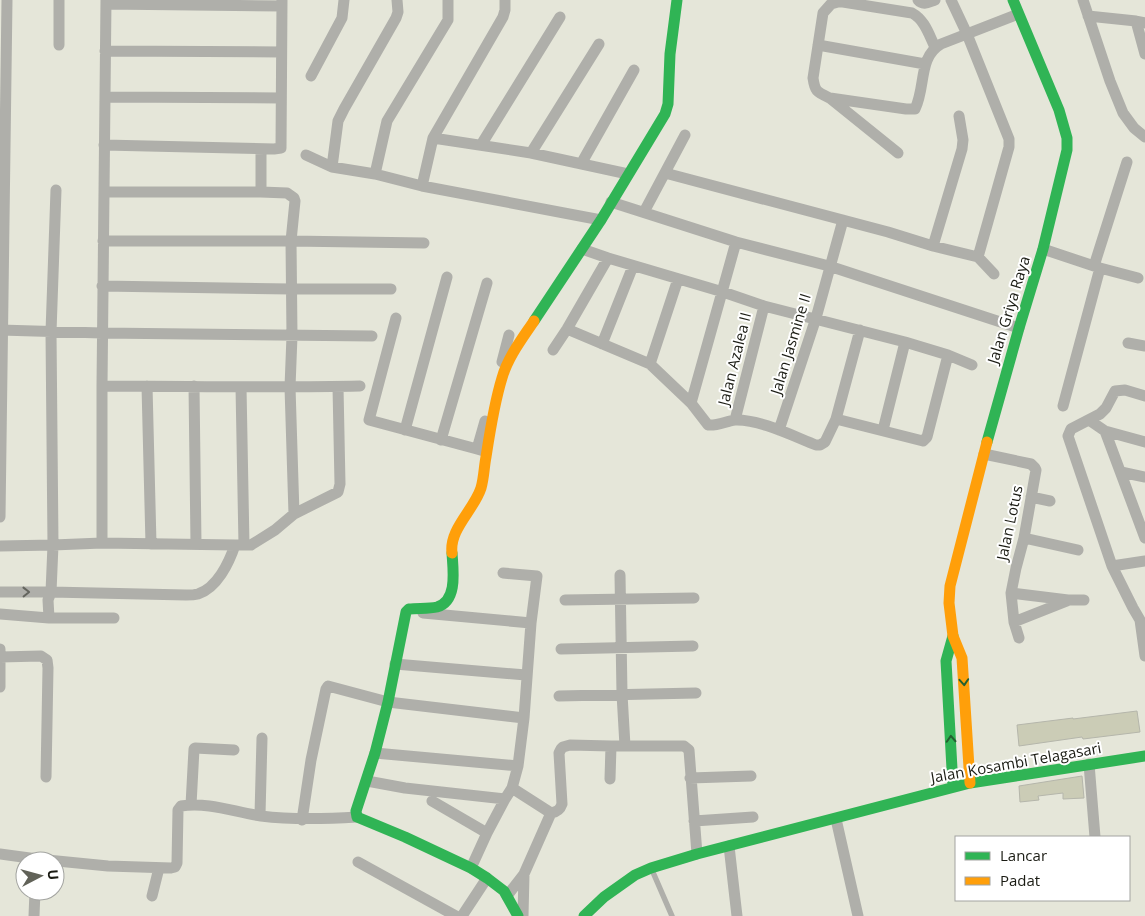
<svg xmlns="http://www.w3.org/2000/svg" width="1145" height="916" font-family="'Open Sans',sans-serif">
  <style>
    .building { fill: #cbccb6; stroke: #b5b6ab }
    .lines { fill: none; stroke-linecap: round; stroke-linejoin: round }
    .lane { stroke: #afafaa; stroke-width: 5.5 }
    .street { stroke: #afafaa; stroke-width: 11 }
    .fast { stroke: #30b455; stroke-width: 11 }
    .slow { stroke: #ff9f0a; stroke-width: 11 }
    .oneway { stroke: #64655e }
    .oneway2 { stroke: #246031 }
    .labels { text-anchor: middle; stroke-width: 4; stroke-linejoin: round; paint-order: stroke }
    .street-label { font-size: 15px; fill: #1a1b13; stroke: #fff }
  </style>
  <rect width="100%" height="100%" fill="#e5e6d9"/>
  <!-- building -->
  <path class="building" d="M1137,711L1140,732L1083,739L1082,737L1019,746L1017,725L1073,718V719Z
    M1082,776L1084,798L1063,799V793L1038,796L1039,800L1020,802L1019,786Z"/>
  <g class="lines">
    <!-- lane -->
    <path class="lane" d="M652,870L672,916"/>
    <!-- street -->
    <path class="street" d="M918,0C923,6 929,2 935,0
      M951,0L967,34L1009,139V147L978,257
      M1083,0L1110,81L1123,113L1134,128L1145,137
      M106,4L282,6
      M1088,16L1136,21L1145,23
      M1136,21L1145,54
      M59,45V0
      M818,45L925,64
      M935,47C929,35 925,20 912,13L843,2H838L831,4L823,13L813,78C815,92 817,92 830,98L906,109H915C926,87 918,57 941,44L1018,14
      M105,51L281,52
      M311,76L342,18L344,0
      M105,97L281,98
      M831,99L898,153
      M433,138L531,153L628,174
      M104,145L274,149L281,148L282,0
      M481,145L560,17
      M261,149V192
      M531,153L599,44
      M306,155L332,167L375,174L422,186L601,220
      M581,164L634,70
      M332,167L338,121L344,109L396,18L398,12L397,0
      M665,173L888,232L933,246L978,257L994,274
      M375,174L387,121L448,20V0
      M422,186L433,138L503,17L505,10V0
      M104,192H261L287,193L294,198L295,201L291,241L292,336L290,387L294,514
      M611,202L736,242L829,266L1019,328
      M644,212L685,135
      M103,241H291L424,243
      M933,246L962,149L963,140L959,116
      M582,249L608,258L723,292L764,306L905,342L948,355L972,365
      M1043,249L1100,268L1138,278
      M1094,266L1127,162
      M102,286L291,289H391
      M396,318L369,420L477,449
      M567,329L650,364L691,403L708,425C718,426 726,421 735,420C759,419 793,436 816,445H820L825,442L836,419L860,330
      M0,330L102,333L372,336
      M1128,343L1145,346
      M602,344L633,266
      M553,350L567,329L608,258
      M502,362L509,335
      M650,364L678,279
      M102,386C188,386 274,388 360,386
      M147,386L151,544
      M194,386L196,544
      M241,387L244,545
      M1145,396L1125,390L1115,391L1106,408L1100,414L1071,429L1068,436L1112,566L1133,608L1140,620L1145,656
      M691,403L736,242
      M1063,406L1100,268
      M836,419L923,441L927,437L948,355
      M735,420L764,306
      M1089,420L1105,431L1145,538
      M405,430L447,277
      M779,430L816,318L843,220
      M883,430L905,342
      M1105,431L1145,442
      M441,440L487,283
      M484,451L477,449L485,421
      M984,454L1031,464L1035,468L1036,470L1024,538L1016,568L1011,593L1014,622L1019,638
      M1121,472L1145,477
      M1031,497L1050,501
      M0,517L7,0
      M1024,538L1078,550
      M102,543V386L106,0
      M0,546L53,545L102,543L235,545
      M1112,566L1145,561
      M620,575L622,694L625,746
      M0,592H51L186,595C190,595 194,595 198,594C217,588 229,563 235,545H251L275,530L294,514L338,492L340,484L338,387
      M1011,593L1068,600H1084
      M565,600L694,598
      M423,613L531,623
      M0,614L49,618H114
      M49,618L48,600L51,592L53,545L51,332L56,190
      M1014,622L1067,601
      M561,649L693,646
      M0,657L41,656L47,660L48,668L46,777
      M395,664L526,675
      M0,687V649
      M559,696L696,693
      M375,753L518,766
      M1089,764L1095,837
      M690,778L751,776
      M610,779L611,746
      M367,781L405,788L505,799
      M512,788L551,813C557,812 560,810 562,804L559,753L561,749L563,747L570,745L611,746H684L689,750L697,854
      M432,801L487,833
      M191,805L194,749L195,748L234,750
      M260,815L262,738
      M836,819L858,916
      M302,820L311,760L326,689L328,686L388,702L524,718
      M694,821L753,817
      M729,846L737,916
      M0,854L37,859L108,866L171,868L175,867L177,863L178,810L181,806C209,802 234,812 261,816C293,820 325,819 357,817
      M358,862L456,916
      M471,868L487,833L505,799L512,788L518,766L524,718L531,623L537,576L503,573
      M152,896L159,868
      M507,896L524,874L551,813
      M34,916L35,891
      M462,916L487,878
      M523,916L524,874"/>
    <!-- fast -->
    <path class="fast" d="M534,321L601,220L665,114L668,104L670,54L677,0
      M987,442L1019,328L1043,249L1067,150V138L1059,110L1013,0
      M452,553C453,570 458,601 437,607C429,609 418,608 409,609L406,612L388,702L375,753L356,811L357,817L405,837L471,868L487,878L504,891L518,916
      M953,636L946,661L953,787
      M584,916L604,897L635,875L651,868L697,854L970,783L1145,756"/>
    <!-- slow -->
    <path class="slow" d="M452,553C449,529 474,510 481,488C484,478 484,467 486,457C490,431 494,404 502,378C508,357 522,339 534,321
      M970,783L962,658L953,636L949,603L950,586L987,442"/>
  </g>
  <!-- one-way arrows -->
  <defs><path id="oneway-chevron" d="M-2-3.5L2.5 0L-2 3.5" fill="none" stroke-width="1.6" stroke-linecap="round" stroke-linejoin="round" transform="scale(1.25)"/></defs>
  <use class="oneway" href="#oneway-chevron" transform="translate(26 592) rotate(-1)"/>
  <g class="oneway2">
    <use href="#oneway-chevron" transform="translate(964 682) rotate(86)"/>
    <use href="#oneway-chevron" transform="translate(951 739) rotate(-93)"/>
  </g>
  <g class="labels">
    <!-- street labels -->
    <g class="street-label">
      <text transform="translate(1009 310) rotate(-73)" y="5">Jalan Griya Raya</text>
      <text transform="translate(791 344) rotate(-73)" y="5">Jalan Jasmine II</text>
      <text transform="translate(735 359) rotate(-76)" y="5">Jalan Azalea II</text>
      <text transform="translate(1010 523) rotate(-78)" y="5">Jalan Lotus</text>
      <text transform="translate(1016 763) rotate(-10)" y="5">Jalan Kosambi Telagasari</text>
    </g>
  </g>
  <!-- legend -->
  <rect x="955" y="836" width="175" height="65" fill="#ffffff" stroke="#a3a4a1"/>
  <rect x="965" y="852" width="25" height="8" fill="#30b455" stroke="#a3a4a1"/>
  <text x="1000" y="861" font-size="15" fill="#1a1b13">Lancar</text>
  <rect x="965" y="877" width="25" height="8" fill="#ff9f0a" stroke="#a3a4a1"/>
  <text x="1000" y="886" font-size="15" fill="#1a1b13">Padat</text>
  <!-- north arrow -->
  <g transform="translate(40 876) rotate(84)"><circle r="24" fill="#ffffff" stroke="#a3a4a1"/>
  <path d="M0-4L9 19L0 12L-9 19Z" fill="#616258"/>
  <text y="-8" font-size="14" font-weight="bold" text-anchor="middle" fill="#1a1b13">U</text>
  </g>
</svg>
